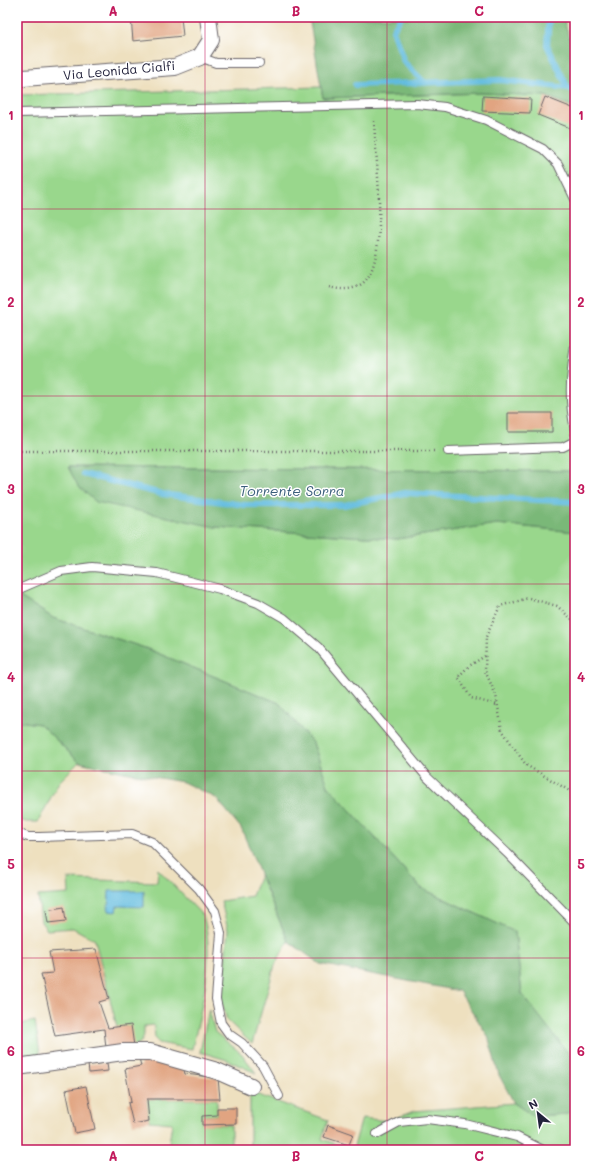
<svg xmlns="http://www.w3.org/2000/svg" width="592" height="1167" font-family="Mali,sans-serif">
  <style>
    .green { fill: #99d78c; stroke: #5e7c64 }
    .forest { fill: #7ab878; stroke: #4e6d5a }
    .water { fill: #60bbde; stroke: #416e8c }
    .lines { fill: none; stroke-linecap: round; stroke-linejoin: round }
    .stream { stroke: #60bbde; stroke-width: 6 }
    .building { fill: #e1a481 }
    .lane-casing { stroke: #696469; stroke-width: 10 }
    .street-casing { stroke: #696469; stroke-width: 18 }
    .path { stroke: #696469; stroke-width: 2.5; stroke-dasharray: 1 3; stroke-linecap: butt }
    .lane { stroke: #fff; stroke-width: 8 }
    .street { stroke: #fff; stroke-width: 16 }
    .grid { fill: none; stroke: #c2185b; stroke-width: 1; stroke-opacity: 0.55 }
    .labels { text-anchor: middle; stroke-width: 3; stroke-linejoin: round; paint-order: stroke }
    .street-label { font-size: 13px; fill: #22223b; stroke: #fff }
    .water-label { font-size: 14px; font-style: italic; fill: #3b5f7c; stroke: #fff }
    .neatline { fill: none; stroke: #c2185b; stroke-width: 1.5 }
    .grid-label { font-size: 13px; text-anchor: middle; font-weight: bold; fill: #c2185b }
  </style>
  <rect width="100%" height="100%" fill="#fff"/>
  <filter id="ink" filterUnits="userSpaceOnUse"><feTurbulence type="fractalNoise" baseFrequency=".025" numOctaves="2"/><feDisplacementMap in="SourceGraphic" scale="8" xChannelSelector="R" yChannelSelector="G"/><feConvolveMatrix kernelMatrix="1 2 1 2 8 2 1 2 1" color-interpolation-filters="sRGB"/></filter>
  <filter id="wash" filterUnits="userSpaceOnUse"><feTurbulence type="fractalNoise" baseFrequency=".012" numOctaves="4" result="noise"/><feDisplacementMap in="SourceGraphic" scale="16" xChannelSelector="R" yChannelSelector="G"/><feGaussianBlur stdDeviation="0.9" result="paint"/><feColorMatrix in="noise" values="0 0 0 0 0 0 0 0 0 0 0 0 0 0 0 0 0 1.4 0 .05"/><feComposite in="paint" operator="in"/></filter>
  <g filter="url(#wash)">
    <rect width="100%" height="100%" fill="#eee0bf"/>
    <!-- green -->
    <path class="green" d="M321,87L323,98L483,93L545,96L575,107V471L68,467L215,527L397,539L497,524L575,532V1063L522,994L515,932L421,888L328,786L313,743L279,703L145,648L53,618L17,595V95Z
      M17,721L40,724L79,762L59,782L38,822H26L17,819Z
      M158,869L203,916C216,954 201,1011 192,1049L159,1043L155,1039L154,1025L144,1026C144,1036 145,1042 134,1046L117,1027L95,940L73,928L47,930L41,922L38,896L69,894L68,879L157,882Z
      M260,875L288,941L275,965L252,1044L227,1020L221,1001L228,930L221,901L252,896Z
      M209,1009L215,1032L242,1054L256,1073L227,1060L200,1052Z
      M35,1021L40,1054L17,1057V1025Z
      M250,1092L328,1120L322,1139L353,1150L362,1118L388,1121L414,1111L514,1103L533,1116L566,1114L575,1103V1150H250Z
      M147,1099H217V1115L202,1116V1124L231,1125V1150H168L172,1123L149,1121Z"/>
    <!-- forest -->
    <path class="forest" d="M309,17H563L575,54V107L545,96L483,93L323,98Z
      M68,467L575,471V532L497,524L397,539L215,527L96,502L78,486Z
      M17,595L53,618L145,648L279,703L313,743L328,786L421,888L515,932L522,994L575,1062V1103L567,1114L533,1116L514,1103L499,1075L488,1036L459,991L320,964L288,941L241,828L216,798L183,782L124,772L79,762L40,724L17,721Z"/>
    <!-- water -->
    <path class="water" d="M109,891H144V907L117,906L116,912L108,911Z"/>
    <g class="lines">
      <!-- stream -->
      <path class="stream" d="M401,17L393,30L404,62L425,83
        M549,17L547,45L568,88L575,91
        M355,85L500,80L568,88
        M83,474L162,494L245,505H344L405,493L575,502"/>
    </g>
    <g id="blocks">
      <!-- building -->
      <path class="building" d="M131,17H181L183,36L133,41Z
        M483,96L531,99L530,113L482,111Z
        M545,97L575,109V130L538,115Z
        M508,413H552V432H508Z
        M64,907L66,921L48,923L46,910Z
        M96,949L109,999L99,1002L108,1028L131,1025L134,1046L106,1048L104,1029L55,1036L41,974L53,973L49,952Z
        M139,1058L183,1066L185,1074L218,1078L220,1099H147L149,1121L133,1124L128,1103L131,1102L125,1069L141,1066Z
        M107,1063L108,1071L89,1073L88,1064Z
        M86,1086L95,1129L75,1133L66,1090Z
        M217,1108H236V1124L202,1125V1116L217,1115Z
        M328,1125L353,1134L349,1145L324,1137Z"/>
    </g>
  </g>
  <g filter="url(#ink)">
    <use href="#blocks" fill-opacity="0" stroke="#696469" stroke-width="1"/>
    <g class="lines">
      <!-- lane casing -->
      <g class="lane-casing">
        <path id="lane" d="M200,57L216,63H259
          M17,113L417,104L445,107L486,120L543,149L558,164L575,199
          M575,344C571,376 568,398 575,430
          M448,451L563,447L573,442L575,433
          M17,590L61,571L92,567L157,573L220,589L258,603L284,618L318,647L427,777L507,853L575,923
          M17,833L28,837H39L132,834L152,842L199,889L215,911L221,933L216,999L221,1023L229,1034L242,1043L263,1066L279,1096
          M377,1134L399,1122L427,1119L465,1124L517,1137L543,1150"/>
      </g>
      <!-- street casing -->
      <g class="street-casing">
        <path id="street" d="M17,76L23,78L175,67L200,57L211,40L208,17
          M17,1067L123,1052H150L217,1071L251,1086"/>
      </g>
      <!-- path -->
      <path class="path" d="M329,287C340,290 354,291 364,282C390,257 375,154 374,119
        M17,451H434
        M575,622L557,606L529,598L500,606L486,637L485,671L496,695L502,730L526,765L575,794
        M485,656L469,666L458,677L471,698L497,705"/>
      <!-- lane -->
      <use href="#lane" class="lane"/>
      <!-- street -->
      <use href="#street" class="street"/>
    </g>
  </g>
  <!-- grid -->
  <path class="grid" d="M205,17V1150M387,17V1150M17,209H575M17,396H575M17,584H575M17,771H575M17,958H575"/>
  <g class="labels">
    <!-- street labels -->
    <g class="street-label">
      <text transform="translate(119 70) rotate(-5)" y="5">Via Leonida Cialfi</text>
    </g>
    <!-- water labels -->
    <g class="water-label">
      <text x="292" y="496">Torrente Sorra</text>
    </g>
  </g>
  <!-- margin -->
  <rect width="592" height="1167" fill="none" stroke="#fff" stroke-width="44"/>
  <!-- north arrow -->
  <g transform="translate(538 1113) rotate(331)" stroke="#ffffff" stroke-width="3" paint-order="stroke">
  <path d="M0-3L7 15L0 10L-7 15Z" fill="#22223b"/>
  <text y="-6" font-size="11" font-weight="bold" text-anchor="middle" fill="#22223b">N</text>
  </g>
  <rect x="22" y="22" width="548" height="1123" class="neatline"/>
  <g class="grid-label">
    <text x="113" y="16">A</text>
    <text x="296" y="16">B</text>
    <text x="479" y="16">C</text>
    <text x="11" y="120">1</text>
    <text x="581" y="120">1</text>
    <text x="11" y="307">2</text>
    <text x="581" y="307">2</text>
    <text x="11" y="494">3</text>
    <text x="581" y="494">3</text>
    <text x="11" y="682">4</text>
    <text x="581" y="682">4</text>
    <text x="11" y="869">5</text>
    <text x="581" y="869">5</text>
    <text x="11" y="1056">6</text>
    <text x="581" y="1056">6</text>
    <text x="113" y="1161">A</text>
    <text x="296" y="1161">B</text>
    <text x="479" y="1161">C</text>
  </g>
</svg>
